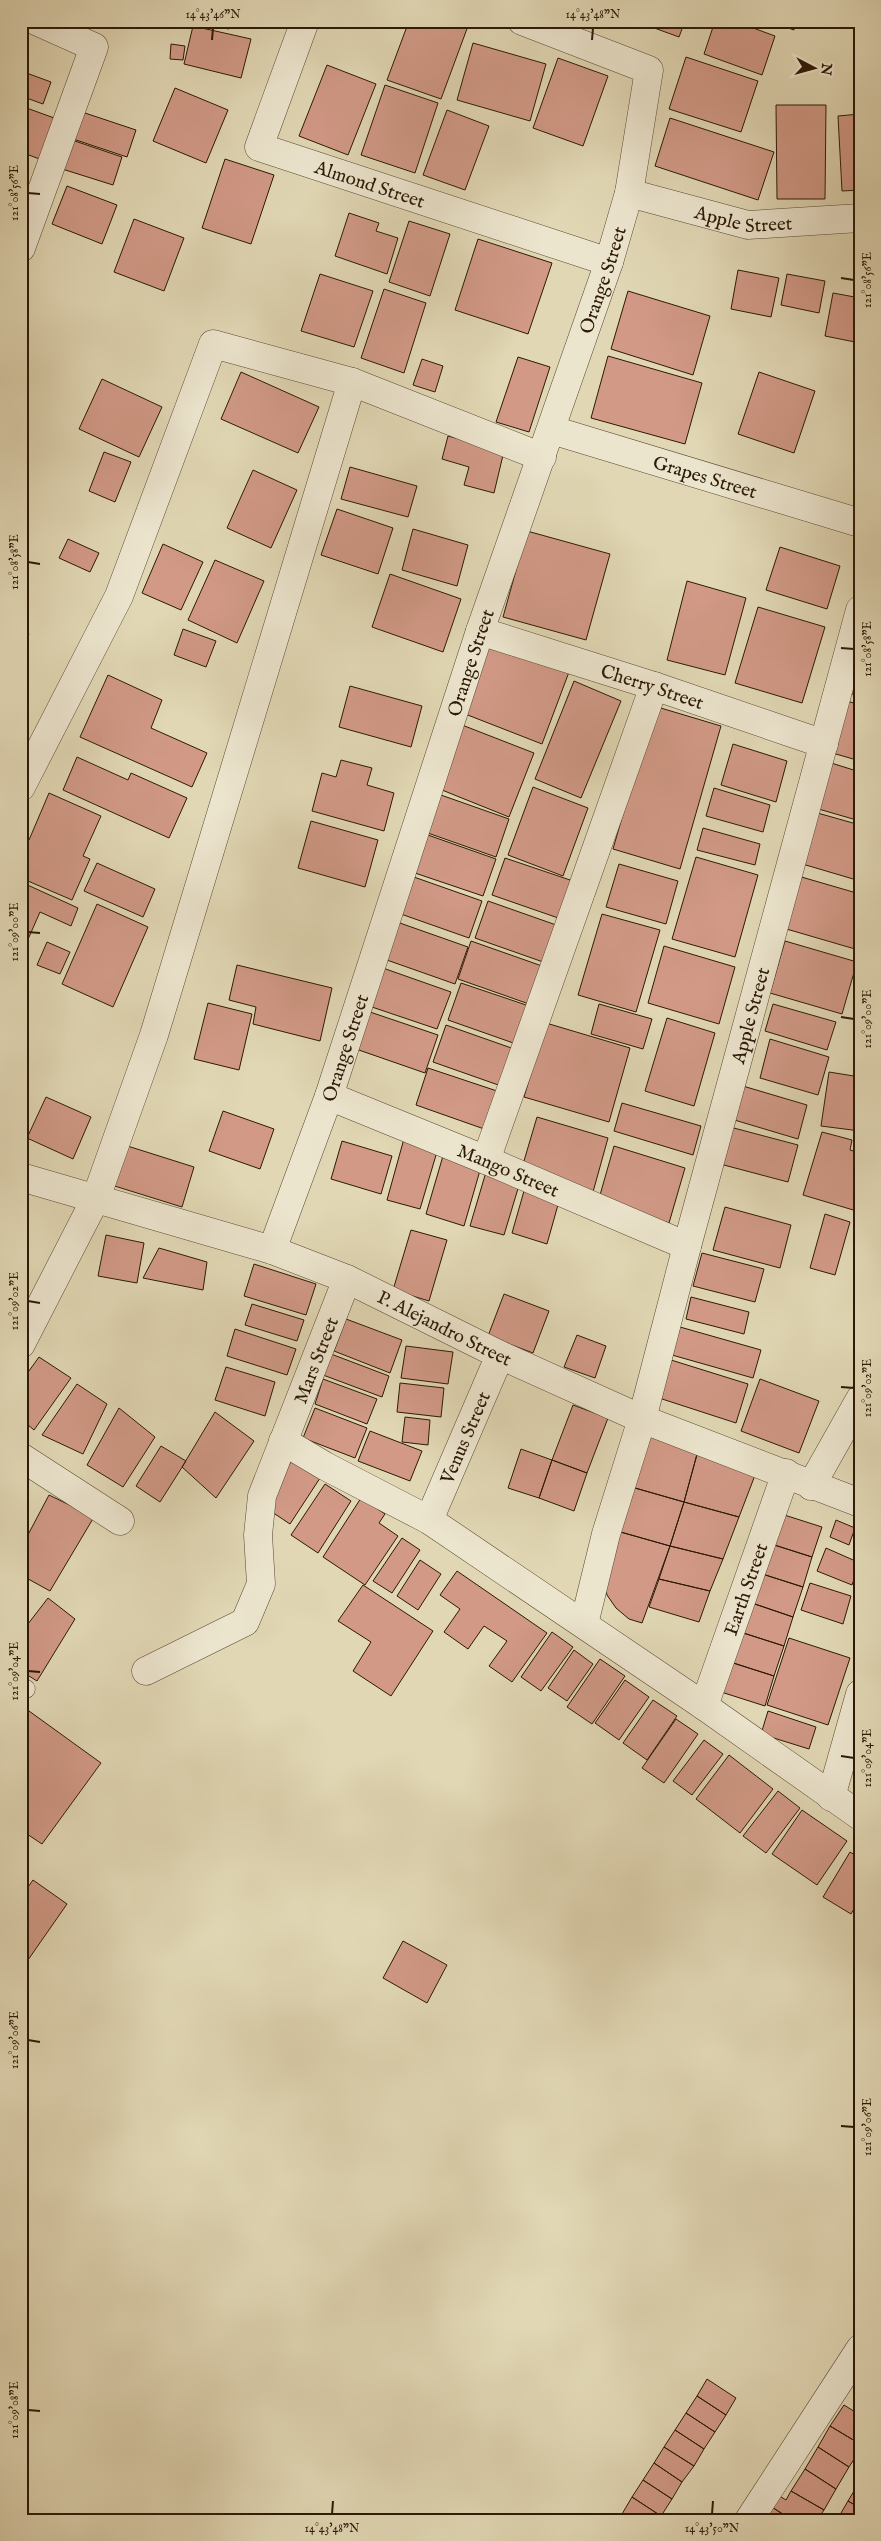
<svg xmlns="http://www.w3.org/2000/svg" width="881" height="2541" font-family="'IM FELL English',serif">
  <style>
    .building { fill: #d19986; stroke: #2c1906 }
    .lines { fill: none; stroke-linecap: round; stroke-linejoin: round }
    .lane-casing { stroke: #594832; stroke-width: 19 }
    .street-casing { stroke: #594832; stroke-width: 29 }
    .lane { stroke: #ece5ce; stroke-width: 18 }
    .street { stroke: #ece5ce; stroke-width: 28 }
    .ticks { fill: none; stroke: #2c1906; stroke-width: 2 }
    .labels { text-anchor: middle; stroke-width: 4; stroke-linejoin: round; paint-order: stroke }
    .street-label { font-size: 19px; fill: #2c1906; stroke: #ece5ce }
    .neatline { fill: none; stroke: #2c1906; stroke-width: 2 }
    .ticks-label { font-size: 12px; text-anchor: middle; fill: #2c1906 }
  </style>
  <rect width="100%" height="100%" fill="#e1d7b4"/>
  <filter id="stains"><feTurbulence type="fractalNoise" baseFrequency=".004" numOctaves="4"/><feColorMatrix values="0 0 0 0 .2 0 0 0 0 .09 0 0 0 0 .02 0 0 0 .5 -.17"/></filter>
  <radialGradient id="worn" r=".72"><stop offset=".6" stop-color="#630" stop-opacity="0"/><stop offset="1" stop-color="#630" stop-opacity=".3"/></radialGradient>
  <!-- building -->
  <path class="building" d="M210,21H231L229,29L209,25Z
    M409,21H456L468,26L441,99L387,80Z
    M635,21H685L679,37Z
    M715,21H734L775,36L762,75L704,54Z
    M768,21H796L794,30Z
    M193,26L251,39L241,78L184,64Z
    M473,43L546,64L530,121L457,100Z
    M171,44L185,46L183,60L170,59Z
    M686,57L758,81L741,132L669,109Z
    M558,58L608,76L583,146L533,128Z
    M327,65L376,84L348,155L299,136Z
    M21,71L51,82L43,104L21,96Z
    M385,85L438,103L415,173L361,155Z
    M175,88L228,110L206,163L153,141Z
    M776,105H826L825,199H777Z
    M21,106L57,119L42,160L21,152Z
    M447,110L489,126L465,190L423,175Z
    M79,111L136,130L127,157L70,138Z
    M860,114V190L842,191L838,116Z
    M670,118L774,152L758,200L655,166Z
    M69,139L122,157L113,185L59,168Z
    M225,159L274,175L251,244L202,228Z
    M21,182L27,184L21,201Z
    M67,186L117,205L102,244L52,224Z
    M349,213L379,223L376,231L398,238L387,274L335,256Z
    M134,219L184,238L164,291L114,272Z
    M409,221L450,234L430,296L389,282Z
    M478,239L552,263L528,334L455,310Z
    M738,270L779,278L771,317L731,309Z
    M320,274L373,291L354,347L301,331Z
    M787,274L825,281L819,313L781,305Z
    M384,289L426,303L404,373L361,358Z
    M628,291L710,316L693,375L611,349Z
    M833,293L860,298V343L825,336Z
    M608,356L702,383L685,444L591,418Z
    M518,357L550,367L529,432L496,422Z
    M422,359L443,366L435,392L413,385Z
    M241,372L319,407L298,453L221,419Z
    M759,372L815,391L794,453L738,434Z
    M102,379L162,407L139,457L79,429Z
    M448,436L504,451L494,493L464,485L469,467L442,459Z
    M104,452L131,462L115,502L89,491Z
    M350,467L417,486L408,517L341,499Z
    M253,470L297,490L271,548L227,528Z
    M337,509L393,528L378,574L321,555Z
    M413,529L468,545L457,586L402,570Z
    M527,531L610,554L586,640L503,617Z
    M68,539L99,553L90,572L59,558Z
    M163,544L203,562L181,610L142,593Z
    M780,547L840,566L827,609L766,590Z
    M215,560L264,581L237,643L188,620Z
    M390,574L461,599L443,652L372,627Z
    M687,581L746,598L725,675L667,660Z
    M758,607L825,627L802,703L735,683Z
    M183,629L216,641L206,667L174,655Z
    M21,630L29,634L21,651Z
    M860,640V696L844,692Z
    M487,641L569,672L542,744L460,712Z
    M108,675L162,700L151,728L207,753L192,787L80,737Z
    M574,681L621,701L581,798L535,779Z
    M350,686L422,706L411,747L339,727Z
    M844,700L860,705V761L829,752Z
    M654,706L721,726L680,869L613,849Z
    M462,725L534,753L509,817L437,788Z
    M733,744L787,761L776,802L721,785Z
    M77,757L128,780L131,773L187,798L169,838L63,790Z
    M341,760L372,768L367,785L394,793L384,831L312,811L322,773L336,777Z
    M828,762L860,772V821L815,808Z
    M533,787L588,808L563,876L508,855Z
    M714,788L770,805L763,832L706,816Z
    M49,793L101,816L83,856L90,859L72,900L21,878V837L29,840Z
    M438,794L509,819L496,857L425,832Z
    M814,812L860,825V881L799,863Z
    M311,821L378,840L365,887L298,868Z
    M703,828L760,844L755,865L697,850Z
    M425,834L496,859L483,896L412,872Z
    M696,857L758,875L735,957L672,939Z
    M505,858L576,882L564,920L492,895Z
    M97,863L155,889L143,917L84,891Z
    M619,864L678,881L666,924L606,907Z
    M411,876L482,901L469,938L398,913Z
    M798,876L860,894V933L855,949L783,928Z
    M21,882L78,908L71,926L40,912L22,953Z
    M488,901L559,926L546,963L475,938Z
    M97,904L148,927L113,1007L62,984Z
    M602,914L660,930L636,1012L578,995Z
    M397,922L468,947L455,984L384,959Z
    M471,941L542,966L529,1004L458,979Z
    M785,941L857,962L842,1014L770,993Z
    M47,942L70,952L60,974L37,965Z
    M664,946L735,967L719,1024L648,1003Z
    M237,965L332,988L320,1041L253,1024L256,1007L229,1000Z
    M380,967L451,992L437,1029L366,1005Z
    M461,983L532,1007L519,1045L448,1020Z
    M208,1003L252,1014L239,1070L194,1059Z
    M599,1004L652,1019L643,1049L591,1034Z
    M773,1004L836,1022L827,1050L765,1031Z
    M367,1011L438,1035L425,1073L353,1048Z
    M667,1018L715,1033L694,1106L645,1091Z
    M546,1023L630,1048L609,1122L524,1097Z
    M446,1025L517,1050L504,1087L433,1062Z
    M770,1039L829,1057L818,1095L760,1078Z
    M428,1068L500,1092L487,1130L416,1105Z
    M829,1072L860,1077V1131L821,1126Z
    M736,1084L807,1105L798,1139L731,1119Z
    M46,1097L91,1117L73,1159L27,1138Z
    M622,1103L701,1126L693,1155L614,1131Z
    M223,1111L274,1129L260,1169L209,1151Z
    M537,1117L608,1138L593,1192L521,1171Z
    M730,1127L798,1145L788,1182L720,1164Z
    M822,1132L852,1140L850,1150L860,1153V1212L803,1195Z
    M405,1135L439,1145L420,1209L387,1200Z
    M342,1141L392,1156L381,1194L331,1179Z
    M118,1143L194,1167L182,1207L105,1183Z
    M614,1146L685,1168L669,1223L598,1202Z
    M445,1149L483,1160L464,1226L426,1214Z
    M486,1172L520,1182L504,1235L470,1226Z
    M526,1184L561,1194L547,1244L512,1233Z
    M725,1207L791,1225L780,1268L713,1250Z
    M825,1214L850,1222L835,1275L810,1268Z
    M411,1230L447,1240L429,1301L393,1290Z
    M106,1235L144,1243L137,1283L98,1276Z
    M159,1248L207,1262L203,1290L143,1278Z
    M702,1253L764,1269L755,1302L693,1286Z
    M254,1264L316,1284L306,1315L244,1296Z
    M504,1294L549,1311L533,1353L488,1336Z
    M691,1297L749,1312L744,1334L686,1319Z
    M252,1304L304,1320L297,1341L245,1325Z
    M346,1319L402,1340L390,1373L334,1351Z
    M680,1327L761,1350L753,1378L672,1355Z
    M235,1329L296,1349L287,1375L227,1356Z
    M577,1335L606,1346L595,1378L564,1367Z
    M406,1346L453,1352L448,1384L401,1378Z
    M331,1354L389,1376L382,1397L323,1375Z
    M39,1357L71,1378L34,1430L21,1419V1382Z
    M671,1360L748,1384L736,1423L659,1398Z
    M226,1367L275,1382L265,1416L215,1400Z
    M323,1379L377,1399L367,1424L315,1404Z
    M760,1379L819,1401L799,1453L741,1431Z
    M400,1383L444,1388L441,1417L397,1412Z
    M77,1384L107,1404L83,1454L42,1435Z
    M573,1405L608,1418L587,1473L552,1460Z
    M119,1408L155,1437L123,1487L87,1465Z
    M315,1408L367,1428L355,1458L303,1438Z
    M215,1412L254,1441L216,1498L182,1467Z
    M405,1417L430,1420L428,1445L402,1442Z
    M370,1431L422,1451L410,1481L358,1461Z
    M654,1435L699,1447L684,1502L628,1486L643,1440Z
    M161,1446L186,1461L160,1502L136,1486Z
    M699,1447L757,1470L739,1517L684,1502Z
    M521,1449L552,1460L539,1498L508,1488Z
    M294,1457L322,1475L290,1524L263,1506Z
    M552,1460L587,1473L574,1511L539,1498Z
    M325,1484L351,1501L318,1553L291,1535Z
    M628,1486L684,1502L670,1546L617,1531Z
    M49,1495L94,1517L50,1591L21,1575V1548Z
    M361,1498L385,1514L379,1523L398,1536L365,1585L323,1557Z
    M684,1502L739,1517L723,1559L670,1546Z
    M775,1512L822,1527L812,1557L765,1542Z
    M836,1520L855,1528L849,1545L830,1537Z
    M617,1531L670,1546L642,1623L629,1619L616,1608L607,1595L603,1581Z
    M402,1538L420,1550L392,1593L373,1581Z
    M765,1542L812,1557L803,1587L756,1572Z
    M670,1546L723,1559L710,1591L659,1579Z
    M826,1548L860,1563L852,1585L817,1571Z
    M420,1560L441,1574L418,1610L397,1596Z
    M457,1571L547,1633L512,1682L489,1666L507,1641L484,1626L468,1649L444,1632L460,1609L440,1595Z
    M756,1572L803,1587L793,1617L746,1601Z
    M659,1579L710,1591L699,1622L649,1607Z
    M810,1583L851,1596L843,1624L801,1610Z
    M363,1585L433,1631L391,1696L353,1671L371,1642L338,1621Z
    M48,1598L75,1619L37,1681L21,1671V1633Z
    M746,1601L793,1617L784,1646L737,1631Z
    M737,1631L784,1646L774,1676L727,1661Z
    M552,1632L573,1647L541,1691L521,1677Z
    M789,1638L850,1658L828,1725L767,1705Z
    M574,1650L593,1664L567,1701L548,1688Z
    M600,1659L625,1676L592,1724L567,1707Z
    M727,1661L774,1676L765,1706L718,1691Z
    M625,1680L649,1697L619,1740L595,1723Z
    M653,1700L677,1716L647,1760L623,1743Z
    M29,1711L101,1763L42,1844L21,1830V1722Z
    M768,1711L816,1727L809,1749L761,1734Z
    M676,1719L698,1734L664,1783L642,1768Z
    M704,1740L723,1754L692,1795L673,1781Z
    M729,1755L773,1789L740,1833L696,1799Z
    M778,1791L800,1808L766,1853L743,1836Z
    M802,1810L847,1841L817,1885L772,1854Z
    M850,1852L860,1858V1899L851,1914L823,1897Z
    M33,1880L67,1904L21,1970V1897Z
    M403,1941L447,1965L427,2003L383,1978Z
    M707,2379L736,2398L726,2415L697,2396Z
    M697,2396L726,2415L715,2432L686,2413Z
    M844,2405L860,2415V2444L830,2426Z
    M686,2413L715,2432L704,2449L675,2430Z
    M830,2426L860,2444V2450L849,2467L818,2447Z
    M675,2430L704,2449L694,2466L664,2447Z
    M664,2447L694,2466L682,2482L654,2463Z
    M818,2447L849,2467L836,2489L805,2469Z
    M654,2463L682,2482L672,2499L643,2480Z
    M805,2469L836,2489L824,2510L791,2491Z
    M643,2480L672,2499L661,2516L632,2497Z
    M860,2481V2508L848,2501Z
    M770,2490L786,2500L791,2491L824,2510L817,2520H792L764,2502Z
    M632,2497L661,2516L659,2520H631L622,2514Z
    M848,2501L860,2508V2520H837Z
    M764,2502L792,2520H753Z"/>
  <g class="lines">
    <!-- lane casing -->
    <g class="lane-casing">
      <path id="lane" d="M21,1686L26,1689"/>
    </g>
    <!-- street casing -->
    <g class="street-casing">
      <g id="street">
        <path id="s1" d="M305,21L259,147L609,262"/>
        <path id="s2" d="M629,193L748,225L860,218"/>
        <path d="M21,248L94,47L36,21"/>
        <path id="s3" d="M552,430L860,523"/>
        <path id="s4" d="M480,631L654,686L824,744"/>
        <path d="M21,787L119,596L213,344L352,382L542,457"/>
        <path id="s5" d="M329,1096L486,1160L687,1246"/>
        <path d="M486,1160L654,686"/>
        <path id="s6" d="M21,1177L272,1250L347,1279L500,1355L642,1419L860,1503"/>
        <path id="s7" d="M272,1250L329,1096L480,631L609,262L629,193L649,70L522,21"/>
        <path d="M21,1344L96,1198L154,1035L352,382"/>
        <path d="M283,1441L325,1466L429,1520L704,1706L860,1816"/>
        <path d="M21,1457L120,1521"/>
        <path d="M811,1486L860,1399"/>
        <path id="s8" d="M429,1520L500,1355"/>
        <path id="s9" d="M584,1624L606,1534L642,1419L687,1246L860,610"/>
        <path id="s10" d="M146,1671L245,1622L261,1584L258,1535L262,1496L347,1279"/>
        <path id="s11" d="M704,1706L786,1473"/>
        <path d="M831,1797L860,1694"/>
        <path d="M749,2520L860,2349"/>
      </g>
    </g>
    <!-- lane -->
    <use href="#lane" class="lane"/>
    <!-- street -->
    <use href="#street" class="street"/>
  </g>
  <!-- ticks -->
  <path class="ticks" d="M212,40L213,28M592,40L593,28M28,193L40,194M841,278L854,280M28,562L40,564M841,648L854,649M28,932L40,933M841,1017L854,1019M28,1301L40,1303M841,1387L854,1388M28,1671L40,1672M841,1756L854,1758M28,2040L40,2042M841,2126L854,2127M28,2410L40,2411M332,2514L333,2501M712,2514L713,2501"/>
  <g class="labels">
    <!-- street labels -->
    <g class="street-label">
      <text dy="7" stroke="none"><textPath href="#s1" startOffset="251">Almond Street</textPath></text>
      <text dy="7" stroke="none"><textPath href="#s2" startOffset="118">Apple Street</textPath></text>
      <text dy="7" stroke="none"><textPath href="#s7" startOffset="1025">Orange Street</textPath></text>
      <text dy="7" stroke="none"><textPath href="#s3" startOffset="160">Grapes Street</textPath></text>
      <text dy="7" stroke="none"><textPath href="#s7" startOffset="620">Orange Street</textPath></text>
      <text dy="7" stroke="none"><textPath href="#s4" startOffset="181">Cherry Street</textPath></text>
      <text dy="7" stroke="none"><textPath href="#s9" startOffset="631">Apple Street</textPath></text>
      <text dy="7" stroke="none"><textPath href="#s7" startOffset="215">Orange Street</textPath></text>
      <text dy="7" stroke="none"><textPath href="#s5" startOffset="194">Mango Street</textPath></text>
      <text dy="7" stroke="none"><textPath href="#s6" startOffset="451">P. Alejandro Street</textPath></text>
      <text dy="7" stroke="none"><textPath href="#s10" startOffset="386">Mars Street</textPath></text>
      <text dy="7" stroke="none"><textPath href="#s8" startOffset="90">Venus Street</textPath></text>
      <text dy="7" stroke="none"><textPath href="#s11" startOffset="124">Earth Street</textPath></text>
    </g>
  </g>
  <!-- margin -->
  <rect width="881" height="2541" fill="none" stroke="#e1d7b4" stroke-width="55"/>
  <!-- north arrow -->
  <g transform="translate(814 68) rotate(96)" stroke="#ece5ce" stroke-width="4" paint-order="stroke">
  <path d="M0-4L9 19L0 12L-9 19Z" fill="#2c1906"/>
  <text y="-8" font-size="14" font-weight="bold" text-anchor="middle" fill="#2c1906">N</text>
  </g>
  <rect x="28" y="28" width="826" height="2486" class="neatline"/>
  <g class="ticks-label">
    <text x="213" y="18">14°43'46"N</text>
    <text x="593" y="18">14°43'48"N</text>
    <text transform="translate(14 193) rotate(-90)" y="4">121°08'56"E</text>
    <text transform="translate(867 280) rotate(-90)" y="4">121°08'56"E</text>
    <text transform="translate(14 562) rotate(-90)" y="4">121°08'58"E</text>
    <text transform="translate(867 649) rotate(-90)" y="4">121°08'58"E</text>
    <text transform="translate(14 932) rotate(-90)" y="4">121°09'00"E</text>
    <text transform="translate(867 1019) rotate(-90)" y="4">121°09'00"E</text>
    <text transform="translate(14 1301) rotate(-90)" y="4">121°09'02"E</text>
    <text transform="translate(867 1388) rotate(-90)" y="4">121°09'02"E</text>
    <text transform="translate(14 1671) rotate(-90)" y="4">121°09'04"E</text>
    <text transform="translate(867 1758) rotate(-90)" y="4">121°09'04"E</text>
    <text transform="translate(14 2040) rotate(-90)" y="4">121°09'06"E</text>
    <text transform="translate(867 2127) rotate(-90)" y="4">121°09'06"E</text>
    <text transform="translate(14 2410) rotate(-90)" y="4">121°09'08"E</text>
    <text x="332" y="2532">14°43'48"N</text>
    <text x="712" y="2532">14°43'50"N</text>
  </g>
  <rect width="100%" height="100%" filter="url(#stains)"/>
  <rect width="100%" height="100%" fill="url(#worn)"/>
</svg>
